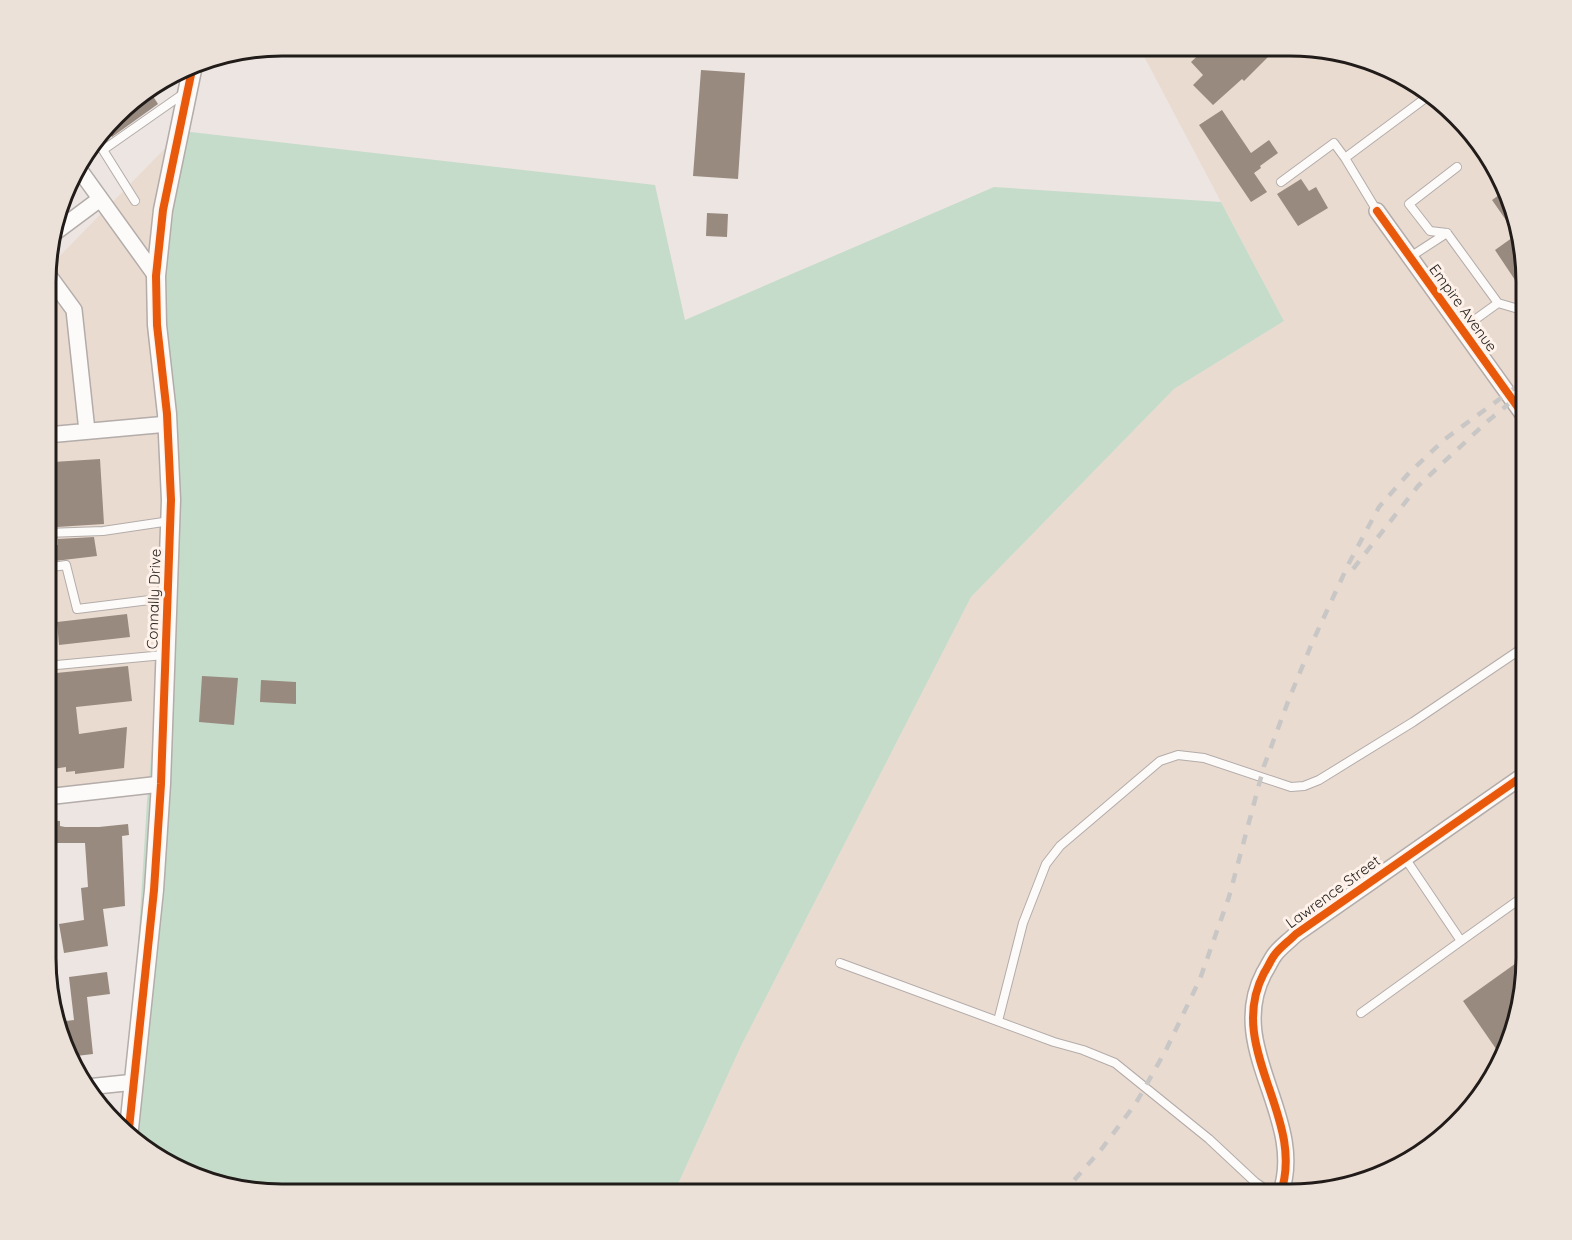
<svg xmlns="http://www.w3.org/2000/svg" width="1572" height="1240" font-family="Quicksand,sans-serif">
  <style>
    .built { fill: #eadbd1 }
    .green { fill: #c6dcca }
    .building { fill: #988a7f }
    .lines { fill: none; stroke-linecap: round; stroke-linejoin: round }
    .service-casing { stroke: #b3aca9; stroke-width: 10 }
    .minor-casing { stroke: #b3aca9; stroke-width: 18 }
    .tertiary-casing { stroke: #b3aca9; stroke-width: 21 }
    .service { stroke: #fcfbfa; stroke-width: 8 }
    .minor { stroke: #fcfbfa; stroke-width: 15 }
    .tertiary { stroke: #fcfbfa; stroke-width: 18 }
    .rail { stroke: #c9c7c6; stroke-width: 4.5; stroke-dasharray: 10 10; stroke-linecap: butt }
    .cycleway-casing { stroke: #fef2ea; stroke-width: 11 }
    .cycleway { stroke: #e8590c; stroke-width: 8 }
    .labels { text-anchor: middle; stroke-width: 6; stroke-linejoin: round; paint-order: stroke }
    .street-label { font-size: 15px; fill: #211c19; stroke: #fef2ea }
    .rim { fill: none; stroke: #211c19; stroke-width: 3 }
  </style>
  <rect width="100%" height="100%" fill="#ede5e1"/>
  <!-- built -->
  <path class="built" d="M1138,45H1306L1381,63L1447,104L1503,177L1527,281L1526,974L1509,1049L1468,1115L1381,1177L1291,1195H673L741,1046L971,597L1174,389L1284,321Z
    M182,131L172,522L148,793L46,803L47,269Z"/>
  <!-- green -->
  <path class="green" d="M182,131L655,185L685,320L994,187L1221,202L1284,321L1174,389L971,597L741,1046L673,1195H266L191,1177L129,1139L130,1078L147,801L172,522L149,265Z"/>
  <!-- building -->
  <path class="building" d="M1209,45H1280L1244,81L1242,79L1213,105L1193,85L1203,75L1191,62Z
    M701,70L745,73L738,179L693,176Z
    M149,90L158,104L112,137L105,128L126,103Z
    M1222,110L1251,153L1269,140L1278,153L1260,166L1261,168L1254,173L1267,192L1251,202L1199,125Z
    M1301,179L1309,191L1316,187L1328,208L1298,226L1277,194Z
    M1506,190L1516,233H1515L1492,200Z
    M707,213L728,214L727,237L706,236Z
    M1516,235L1526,277L1517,283L1495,250Z
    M100,459L104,524L57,527L53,462Z
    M94,537L97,556L46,562V547L58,545V539Z
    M127,614L130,637L59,645L57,622Z
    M128,666L132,701L76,707L79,734L127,727L124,768L75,774V771L66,772V767L46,770V711L55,710L52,686L57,685L56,673Z
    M202,676L238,678L234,725L199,722Z
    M261,680L296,682V704L260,702Z
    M46,820L60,821V826L65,827H99L128,824L129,835L122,836L125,906L103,909L108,946L64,953L59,924L84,920L81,888L88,887L85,843H46Z
    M1526,956V974L1509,1049L1503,1059L1463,1001Z
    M107,972L110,994L87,997L93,1054L68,1057L58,1022L74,1020L69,977Z"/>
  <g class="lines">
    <!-- service casing -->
    <g class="service-casing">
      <path id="service" d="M1281,182L1334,143L1345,158
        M135,201L103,150L183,94
        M1377,211L1345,158L1431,94
        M1447,233L1430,231L1409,204L1457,167
        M1410,257L1447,233L1498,303L1462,329
        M1498,303L1515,308L1527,301
        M46,533L103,531L170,521
        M46,568L66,565L77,609L166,598
        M46,666L164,655
        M1405,858L1461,941L1527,894
        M840,963L1054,1042L1083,1050L1115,1063L1209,1139L1255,1182L1274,1195
        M1361,1013L1461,941
        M998,1021L1023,923L1046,864L1060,846L1160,761L1178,755L1204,758L1291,787L1304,786L1319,780L1413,722L1527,645"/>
    </g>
    <!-- minor casing -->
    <g class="minor-casing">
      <path id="minor" d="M76,165L156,276
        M1377,211L1527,420
        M53,234L100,199
        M47,273L74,310L87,431
        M47,435L168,424
        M46,797L161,784
        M87,1087L135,1082
        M1280,1195C1308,1118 1224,1049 1264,973C1268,967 1271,959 1276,953C1282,946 1289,941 1296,934L1527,773"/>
    </g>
    <!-- tertiary casing -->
    <g class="tertiary-casing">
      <path id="tertiary" d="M128,1138L154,890L161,784L171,500L167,414L157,325L156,276L163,210L193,65"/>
    </g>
    <!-- service -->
    <use href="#service" class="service"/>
    <!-- minor -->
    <use href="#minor" class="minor"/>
    <!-- tertiary -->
    <use href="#tertiary" class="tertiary"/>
    <!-- rail -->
    <path class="rail" d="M1353,569L1418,486L1489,420L1527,389
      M1061,1195L1100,1151L1136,1103L1166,1050L1200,979L1229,897L1264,766L1289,699L1312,643L1349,563L1379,507L1409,473L1445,439L1527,379"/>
    <!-- cycleway casing -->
    <g class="cycleway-casing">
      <path id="cycleway" d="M1377,211L1527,420
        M128,1138L154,890L161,784L171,500L167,414L157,325L156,276L163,210L193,65
        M1280,1195C1308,1118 1224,1049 1264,973C1268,967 1271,959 1276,953C1282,946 1289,941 1296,934L1527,773"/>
    </g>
    <!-- cycleway -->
    <use href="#cycleway" class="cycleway"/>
  </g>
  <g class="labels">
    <!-- street labels -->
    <g class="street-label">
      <text transform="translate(1463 308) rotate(54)" y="5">Empire Avenue</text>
      <text transform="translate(154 599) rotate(-88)" y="5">Connally Drive</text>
      <text transform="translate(1333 892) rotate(-36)" y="5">Lawrence Street</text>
    </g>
  </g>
  <!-- crop -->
  <path d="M0 0H1572V1240H0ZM282 56H1290A226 226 0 0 1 1516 282V958A226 226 0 0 1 1290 1184H282A226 226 0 0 1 56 958V282A226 226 0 0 1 282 56Z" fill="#ece1d9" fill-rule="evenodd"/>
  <path class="rim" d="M282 56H1290A226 226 0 0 1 1516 282V958A226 226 0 0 1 1290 1184H282A226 226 0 0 1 56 958V282A226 226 0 0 1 282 56Z"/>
</svg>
